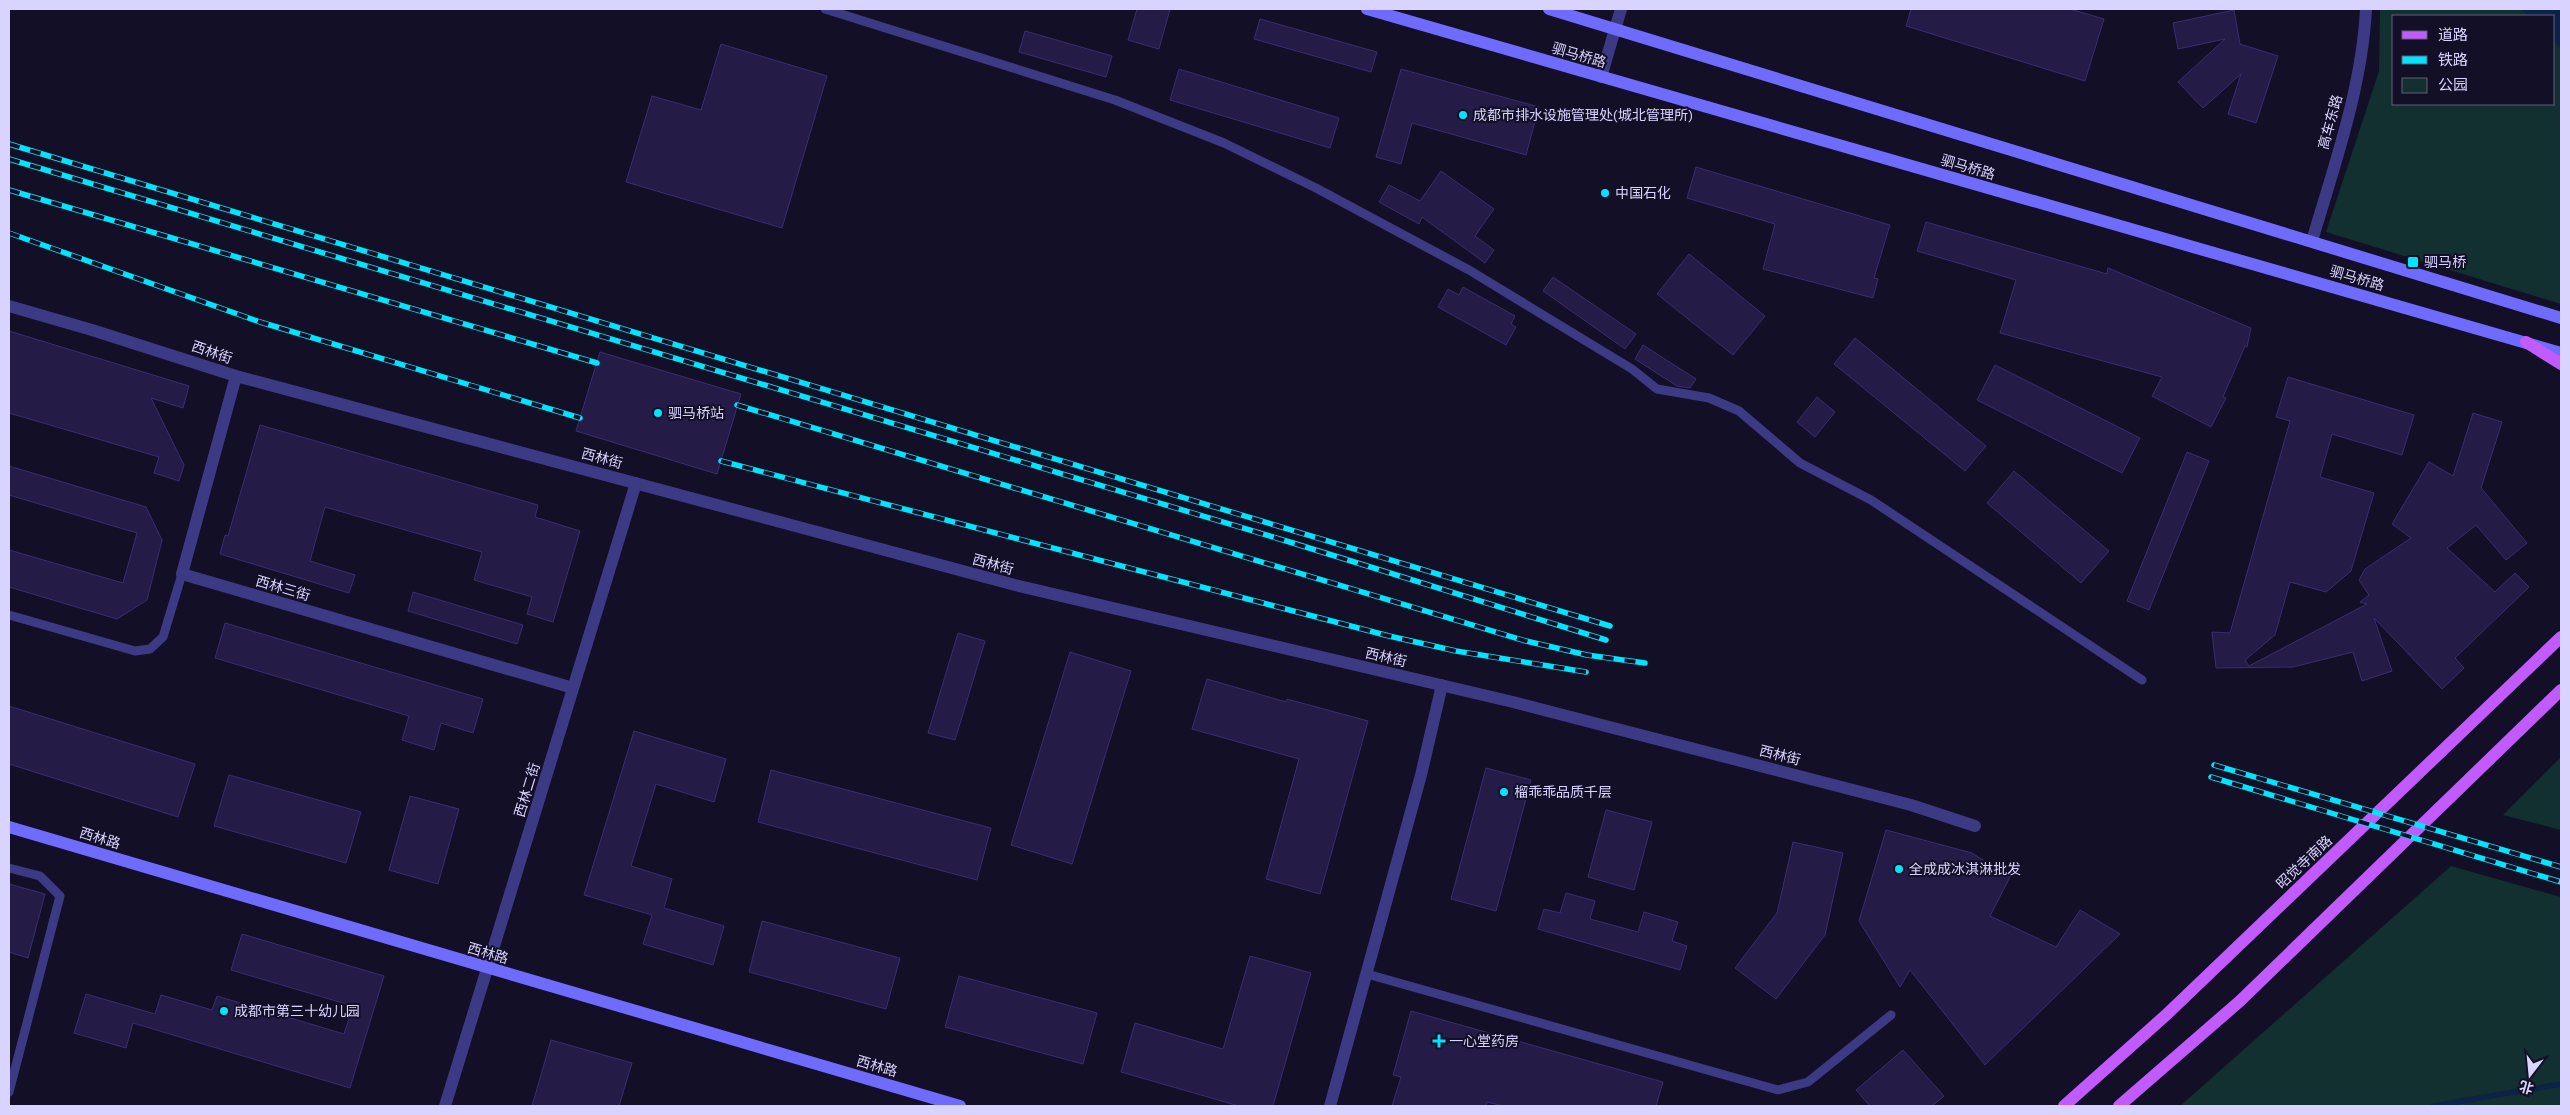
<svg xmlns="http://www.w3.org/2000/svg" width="2570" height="1115" font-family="'Work Sans','Noto Sans SC',sans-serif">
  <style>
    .green { fill: #12302f; fill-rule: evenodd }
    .water { fill: #0c2248 }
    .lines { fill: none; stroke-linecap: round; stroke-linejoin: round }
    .stream { stroke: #0c2248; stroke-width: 5.5 }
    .building { fill: #241b47; stroke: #3b2d73 }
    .lane { stroke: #3d3a85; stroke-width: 9 }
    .street { stroke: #3d3a85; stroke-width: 12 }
    .secondary { stroke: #6f6bff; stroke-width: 12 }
    .primary { stroke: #c25bff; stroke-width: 12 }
    .rail-casing { stroke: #00e5ff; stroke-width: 5.5 }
    .rail { stroke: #130f26; stroke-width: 4; stroke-dasharray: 11; stroke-linecap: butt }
    .poi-dot { fill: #00e5ff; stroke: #130f26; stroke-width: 2 }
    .labels { text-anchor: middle; stroke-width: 4; stroke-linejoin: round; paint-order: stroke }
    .street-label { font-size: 14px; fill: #d9d4ff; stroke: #130f26 }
    .poi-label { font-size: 14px; fill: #d9d4ff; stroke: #130f26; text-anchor: start }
  </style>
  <rect width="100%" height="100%" fill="#130f26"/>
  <!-- green -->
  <path class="green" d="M2380,9H2561V304L2326,232L2379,71ZM2394,16H2554V104H2394Z
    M2561,757V830L2503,815Z
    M2451,866L2561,897V1106H2180Z"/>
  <!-- water -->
  <path class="water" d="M2521,9H2561V49L2554,41V16H2529Z"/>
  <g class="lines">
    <!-- stream -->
    <path class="stream" d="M2433,1106L2561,1084"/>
  </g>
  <!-- building -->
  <path class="building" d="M1137,9H1170L1159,49L1128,40Z
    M1911,9H2070L2104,19L2085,81L1906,26Z
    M2234,10L2240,44L2278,56L2256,123L2228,114L2241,74L2203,108L2178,82L2225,39L2178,49L2173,23Z
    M1260,19L1377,52L1371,72L1254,39Z
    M1025,31L1112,56L1106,77L1019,52Z
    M721,44L827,76L782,228L626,182L652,96L701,110Z
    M1179,69L1339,118L1330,148L1170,100Z
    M1401,69L1539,107L1526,155L1412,123L1401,164L1376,157Z
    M1696,167L1890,225L1874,278L1878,279L1873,298L1763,269L1775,224L1687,198Z
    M1441,171L1494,209L1475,236L1494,250L1485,263L1422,217L1419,224L1379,202L1389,185L1420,201Z
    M1926,222L2107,274L2108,268L2251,328L2247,347L2245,346L2223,397L2226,398L2211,427L2152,396L2162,377L2000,333L2016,280L1917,251Z
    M1689,254L1765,316L1733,355L1657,294Z
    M1553,277L1636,334L1625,349L1543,291Z
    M1463,287L1515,316L1511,324L1516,327L1506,345L1438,307L1448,289L1459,295Z
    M9,331L189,386L183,408L151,398L184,465L179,481L154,473L159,457L9,413Z
    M1855,338L1986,446L1965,471L1834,364Z
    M1643,345L1696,379L1690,388L1677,386L1635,359Z
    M600,352L741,394L717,474L576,431Z
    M1995,365L2140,438L2122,473L1977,400Z
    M2288,377L2414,415L2402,455L2332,434L2320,477L2374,493L2351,571L2326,592L2290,582L2275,635L2245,660L2249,666L2367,604L2360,602L2369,595L2359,580L2365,569L2411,538L2392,524L2429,462L2453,476L2473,413L2502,422L2481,488L2527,543L2506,560L2476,525L2447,548L2495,592L2515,573L2529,587L2455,658L2464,668L2442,689L2374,618L2392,671L2362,681L2353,652L2293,667L2216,668L2212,632L2230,633L2290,421L2276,417Z
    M1817,397L1835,412L1815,437L1797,422Z
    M260,425L538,505L535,517L580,531L553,622L527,614L532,597L474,580L482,552L325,507L310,561L355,575L349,593L220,554L225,535L228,536Z
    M2187,452L2209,461L2149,610L2127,601Z
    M9,466L146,507L162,540L147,600L117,619L9,587V550L123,583L137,533L9,495Z
    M2014,471L2109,551L2081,583L1987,503Z
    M413,592L523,625L517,644L408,611Z
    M225,623L483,699L473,733L441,723L434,750L402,740L409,716L215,658Z
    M958,633L985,641L955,740L928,733Z
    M1070,652L1131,671L1072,864L1011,845Z
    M1207,679L1286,702L1287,699L1368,721L1320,894L1266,879L1299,759L1192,729Z
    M9,706L195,764L178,817L9,764Z
    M634,731L726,759L714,802L656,784L631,866L672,879L664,908L724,926L713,965L643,944L652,915L584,895Z
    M1486,768L1531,780L1496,911L1451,899Z
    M771,770L991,828L977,880L758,822Z
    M229,775L361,812L346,863L214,826Z
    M410,796L459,809L438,884L389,870Z
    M1606,810L1652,822L1634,890L1588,877Z
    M1886,830L1972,853L2010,877L1990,916L2056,947L2080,910L2120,934L1985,1065L1910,970L1900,987L1859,921Z
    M1793,842L1843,853L1825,935L1776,999L1735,968L1777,913Z
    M9,884L45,894L28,958L9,952Z
    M1566,893L1595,901L1590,919L1638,932L1644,912L1678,922L1672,941L1687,946L1680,970L1538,929L1544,909L1560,913Z
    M762,921L900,958L886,1009L749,972Z
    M242,934L384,976L350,1088L133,1023L126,1048L74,1033L86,994L155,1014L161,995L212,1010L217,996L344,1034L353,1006L231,970Z
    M1250,956L1311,973L1273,1106H1239L1121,1072L1135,1023L1223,1049Z
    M959,976L1097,1013L1083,1064L945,1027Z
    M1411,1011L1663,1082L1656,1106H1504L1487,1102L1486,1106H1392L1401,1077L1393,1075Z
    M551,1040L632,1063L619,1106H532Z
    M1903,1050L1944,1096L1932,1106H1870L1856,1090Z"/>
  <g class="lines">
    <!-- lane -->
    <path class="lane" d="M825,9L1115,100L1224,143L1316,188L1469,270L1632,369L1657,389L1709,398L1739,411L1800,463L1871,500L2142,680
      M9,615L135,651L150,649L163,637L182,574
      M9,868L40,876L60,896L9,1092
      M1367,974L1778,1090L1808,1082L1891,1015"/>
    <!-- street -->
    <path class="street" d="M1601,77L1621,9
      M2312,241C2334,166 2362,88 2366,9
      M9,306L92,330L236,376L1015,585L1513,702L1911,805L1975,826
      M236,376L182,574L573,688
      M445,1106L636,483
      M1330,1106L1421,775L1442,685"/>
    <!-- secondary -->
    <path class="secondary" d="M1367,9L2561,353
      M1549,9L2561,318
      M9,827L960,1106"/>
    <!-- primary -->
    <path class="primary" d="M2526,342L2561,364
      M2064,1106L2166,1015L2561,637
      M2119,1106L2240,1001L2561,690"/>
    <!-- rail casing -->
    <g class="rail-casing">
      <path id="rail" d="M9,144L1610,626
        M9,159L1293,543L1606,640
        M9,190L597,363
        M9,233L260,322L580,418
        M737,405L1526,641L1587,655L1645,663
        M721,461L1389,636L1456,651L1586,672
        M2214,765L2561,867
        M2211,777L2561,882"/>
    </g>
    <!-- rail -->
    <use href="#rail" class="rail"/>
  </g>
  <!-- markers -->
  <g class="poi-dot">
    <circle cx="1463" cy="115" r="5"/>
    <circle cx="1605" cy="193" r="5"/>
    <rect x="2407" y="256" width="12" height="12" rx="2.5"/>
    <circle cx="658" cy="413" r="5"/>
    <circle cx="1504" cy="792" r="5"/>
    <circle cx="1899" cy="869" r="5"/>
    <circle cx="224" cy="1011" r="5"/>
    <path d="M1436.5 1033.5h5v5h5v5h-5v5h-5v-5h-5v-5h5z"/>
  </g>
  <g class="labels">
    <!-- street labels -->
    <g class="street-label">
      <text transform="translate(1579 55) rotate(16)" y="5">驷马桥路</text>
      <text transform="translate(2330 122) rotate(-75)" y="5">高车东路</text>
      <text transform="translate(1968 167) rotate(16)" y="5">驷马桥路</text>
      <text transform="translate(2357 278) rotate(16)" y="5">驷马桥路</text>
      <text transform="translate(212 352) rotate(19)" y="5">西林街</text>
      <text transform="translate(602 458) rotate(15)" y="5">西林街</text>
      <text transform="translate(993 564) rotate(15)" y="5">西林街</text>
      <text transform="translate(283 588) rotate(16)" y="5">西林三街</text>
      <text transform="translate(1386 657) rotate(13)" y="5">西林街</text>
      <text transform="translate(1780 755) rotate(14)" y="5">西林街</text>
      <text transform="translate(527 790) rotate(-73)" y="5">西林二街</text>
      <text transform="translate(100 838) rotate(17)" y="5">西林路</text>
      <text transform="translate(2304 862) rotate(-43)" y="5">昭觉寺南路</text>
      <text transform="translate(488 953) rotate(16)" y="5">西林路</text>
      <text transform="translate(877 1066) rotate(16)" y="5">西林路</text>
    </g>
    <!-- poi labels -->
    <g class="poi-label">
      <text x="1473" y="120">成都市排水设施管理处(城北管理所)</text>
      <text x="1615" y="198">中国石化</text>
      <text x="2424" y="267">驷马桥</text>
      <text x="668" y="418">驷马桥站</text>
      <text x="1514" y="797">榴乖乖品质千层</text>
      <text x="1909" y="874">全成成冰淇淋批发</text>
      <text x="234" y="1016">成都市第三十幼儿园</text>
      <text x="1449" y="1046">一心堂药房</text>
    </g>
  </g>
  <!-- border -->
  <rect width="2570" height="1115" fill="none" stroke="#d9d4ff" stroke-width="20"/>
  <!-- legend -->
  <rect x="2392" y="15" width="162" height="90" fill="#130f26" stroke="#625e7d"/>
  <rect x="2402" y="31" width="25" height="8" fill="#c25bff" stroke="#625e7d"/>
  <text x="2438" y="40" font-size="15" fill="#d9d4ff">道路</text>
  <rect x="2402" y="56" width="25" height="8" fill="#00e5ff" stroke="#625e7d"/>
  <text x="2438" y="65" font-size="15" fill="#d9d4ff">铁路</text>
  <rect x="2402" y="78" width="25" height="15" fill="#12302f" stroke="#625e7d"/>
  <text x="2438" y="90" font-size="15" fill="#d9d4ff">公园</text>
  <!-- north arrow -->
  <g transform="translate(2530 1075) rotate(196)" stroke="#130f26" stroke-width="4" paint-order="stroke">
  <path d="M0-4L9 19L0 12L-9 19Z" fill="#d9d4ff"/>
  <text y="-8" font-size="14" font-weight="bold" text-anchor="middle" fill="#d9d4ff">北</text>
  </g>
</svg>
